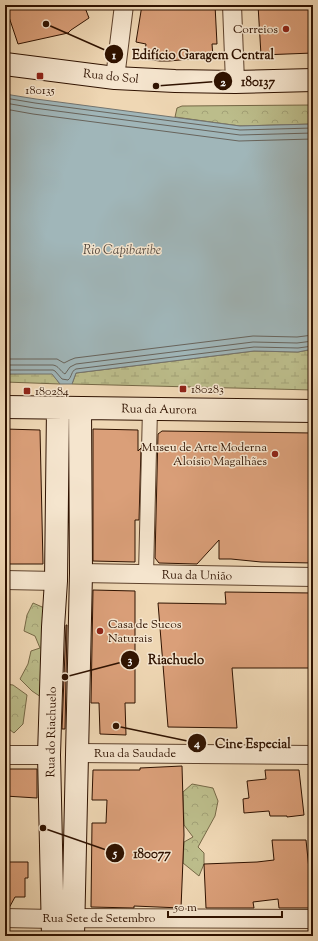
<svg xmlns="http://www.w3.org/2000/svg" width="318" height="941" font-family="'Sorts Mill Goudy',serif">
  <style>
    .forest { fill: url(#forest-crowns); stroke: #766846 }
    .wetland { fill: url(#wetland-marsh); stroke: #766846 }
    .water { fill: #a0b6b9; stroke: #73746f }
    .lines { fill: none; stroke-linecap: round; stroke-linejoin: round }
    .shore { stroke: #68645c; stroke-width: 1 }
    .building { fill: #da9f79; stroke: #2f1200 }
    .pedestrian-casing { stroke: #5f432d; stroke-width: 16 }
    .minor-casing { stroke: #5f432d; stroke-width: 20 }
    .secondary-casing { stroke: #2f1200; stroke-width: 24 }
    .pedestrian { stroke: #f5e5ce; stroke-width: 14 }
    .minor { stroke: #f5e5ce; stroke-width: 18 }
    .secondary { stroke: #f5e5ce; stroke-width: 22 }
    .poi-dot { fill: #8f2418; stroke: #f5e5ce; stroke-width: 1.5 }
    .labels { text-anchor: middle; stroke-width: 3; stroke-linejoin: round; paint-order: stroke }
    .poi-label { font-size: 12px; fill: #2f1200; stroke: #f5e5ce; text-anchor: start }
    .street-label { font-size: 12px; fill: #2f1200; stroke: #f5e5ce }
    .water-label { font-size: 13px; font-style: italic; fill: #574b41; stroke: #f5e5ce }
    .leader { fill: none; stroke: #2f1200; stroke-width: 1.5 }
    .callout-dot { fill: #2f1200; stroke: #f5e5ce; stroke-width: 1.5 }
    .mark-label { font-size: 12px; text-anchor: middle; font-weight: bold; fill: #fff }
    .callout-label { font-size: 13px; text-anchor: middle; font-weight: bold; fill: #2f1200; stroke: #f5e5ce; stroke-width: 3; stroke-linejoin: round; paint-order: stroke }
  </style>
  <defs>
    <pattern id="forest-crowns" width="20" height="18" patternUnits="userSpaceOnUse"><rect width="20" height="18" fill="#bcbd8b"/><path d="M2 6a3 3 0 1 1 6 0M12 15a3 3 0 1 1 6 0" fill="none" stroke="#a2a176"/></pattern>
    <pattern id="wetland-marsh" width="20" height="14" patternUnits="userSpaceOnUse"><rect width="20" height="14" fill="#bcbd8b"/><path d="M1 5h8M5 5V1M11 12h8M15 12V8" fill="none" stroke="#a2a176"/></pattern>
  </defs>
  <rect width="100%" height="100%" fill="#efd7b4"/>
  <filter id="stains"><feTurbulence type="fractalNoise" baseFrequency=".005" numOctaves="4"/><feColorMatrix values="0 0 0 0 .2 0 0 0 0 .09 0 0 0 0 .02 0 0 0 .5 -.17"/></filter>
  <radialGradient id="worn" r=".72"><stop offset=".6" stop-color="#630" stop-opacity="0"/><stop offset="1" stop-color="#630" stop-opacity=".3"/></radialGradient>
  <!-- forest -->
  <path class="forest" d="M313,105V124L240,126L175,117L177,108L182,106Z
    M33,603L49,610L41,697L32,691L20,679L28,664L31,651L40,648L35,636L24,631L27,615Z
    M5,684L13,685L27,695L23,724L14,733L5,726Z
    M192,784L213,788L218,801L215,816L198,847L204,853V864L199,876L183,863L184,842L193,837L184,825L183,792Z"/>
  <!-- wetland -->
  <path class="wetland" d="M313,349V390L72,384L76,373L254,351L298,352Z
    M52,373L60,384L5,382V374Z"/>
  <!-- water -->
  <path class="water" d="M5,94L36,99L240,126L313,124V349L298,352L254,351L76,373L72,384H60L52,374H5Z"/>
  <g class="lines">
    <!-- shore -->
    <path class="shore" d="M5,98L35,103L240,130L313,128
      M5,103L34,108L240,135L313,133
      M5,109L33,114L239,141L313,139
      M5,359H57L64,363L70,360L75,358L253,336L297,337L313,335
      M5,365H53C59,366 60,371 65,374L70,367L76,364L253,342L297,343L313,341
      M5,370H53L55,371L62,379L68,380C72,377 71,371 76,369L254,347L298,348L313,346"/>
  </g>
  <!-- building -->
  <path class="building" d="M5,5H84L89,18L71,30L68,33L18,44Z
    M142,5H215L217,44H212L213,57L169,61H160L144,59L146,44L136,42Z
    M258,5H313V53L261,55Z
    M5,429L40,430L43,564H5Z
    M93,429L138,430V451L141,448L139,520H135V562L93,561Z
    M162,431L313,433V563L261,562L231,559H219V540L197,564L159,563L155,558L158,434Z
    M93,590L135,591V703H125L126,735L100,734L99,703H91Z
    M225,592L313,593V668H232L237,728L168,727L158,603L226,604Z
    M66,625H67L65,729H62Z
    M182,766L184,835L181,908L134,906V908L91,907L92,823H106L107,800H92L93,770H140V768Z
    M5,769H37V798L5,796Z
    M265,770H299L304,815L287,817V816H270L269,811L244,813L243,799L249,798L247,781L266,779Z
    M272,840H306L313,908H279L278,899L253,902L254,908H206L204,864L257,862L274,860Z
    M5,862H28V878H25V897H15L9,908H5Z"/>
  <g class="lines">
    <!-- pedestrian casing -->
    <g class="pedestrian-casing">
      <path id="pedestrian" d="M146,574L150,409"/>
    </g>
    <!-- minor casing -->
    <g class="minor-casing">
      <path id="minor" d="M232,5L235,82
        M115,78L124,5
        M81,573L313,577
        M5,580L56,581
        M77,753L313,755
        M5,755H49
        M5,918L52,919L73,918L313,919"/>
    </g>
    <!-- secondary casing -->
    <g class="secondary-casing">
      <path id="secondary" d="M5,64L115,78L175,81L235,82L313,80
        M5,407L313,411
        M53,936L49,755L53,627L56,581L58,408
        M73,936L81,573L80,408"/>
    </g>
    <!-- pedestrian -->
    <use href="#pedestrian" class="pedestrian"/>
    <!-- minor -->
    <use href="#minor" class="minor"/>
    <!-- secondary -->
    <use href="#secondary" class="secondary"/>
  </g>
  <!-- markers -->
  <g class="poi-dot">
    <circle cx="286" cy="29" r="4"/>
    <rect x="36" y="72" width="8" height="8" rx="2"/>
    <rect x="179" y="385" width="8" height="8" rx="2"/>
    <rect x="23" y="387" width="8" height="8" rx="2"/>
    <circle cx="275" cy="454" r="4"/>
    <circle cx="100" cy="631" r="4"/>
  </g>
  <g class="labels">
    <!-- poi labels -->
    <g class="poi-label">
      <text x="278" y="33" text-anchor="end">Correios</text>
      <text x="40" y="94" text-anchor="middle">180135</text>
      <text x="191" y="393">180283</text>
      <text x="35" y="395">180284</text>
      <text x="267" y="451" text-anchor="end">Museu de Arte Moderna<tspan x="267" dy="14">Aloísio Magalhães</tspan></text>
      <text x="108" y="628">Casa de Sucos<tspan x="108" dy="14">Naturais</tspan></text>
    </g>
    <!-- street labels -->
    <g class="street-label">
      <text transform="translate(111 76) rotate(6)" y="4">Rua do Sol</text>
      <text transform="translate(159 409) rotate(1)" y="4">Rua da Aurora</text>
      <text transform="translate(197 575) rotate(1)" y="4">Rua da União</text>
      <text transform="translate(51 732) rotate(-89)" y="4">Rua do Riachuelo</text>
      <text x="135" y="757">Rua da Saudade</text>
      <text x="99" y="922">Rua Sete de Setembro</text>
    </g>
    <!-- water labels -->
    <g class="water-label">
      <text x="122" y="254">Rio Capibaribe</text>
    </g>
  </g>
  <!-- callouts -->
  <path class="leader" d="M46 24L114 54M156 86L223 81M65 677L130 660M116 726L197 743M43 828L115 853"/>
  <g class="callout-dot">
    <circle cx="46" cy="24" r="4"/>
    <circle cx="156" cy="86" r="4"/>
    <circle cx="65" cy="677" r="4"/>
    <circle cx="116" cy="726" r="4"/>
    <circle cx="43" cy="828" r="4"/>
    <circle cx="114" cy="54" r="10"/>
    <circle cx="223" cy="81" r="10"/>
    <circle cx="130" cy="660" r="10"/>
    <circle cx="197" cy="743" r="10"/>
    <circle cx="115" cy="853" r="10"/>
  </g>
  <g class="mark-label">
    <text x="114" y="59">1</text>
    <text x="223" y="86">2</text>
    <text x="130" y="664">3</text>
    <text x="197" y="747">4</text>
    <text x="115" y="857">5</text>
  </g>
  <g class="callout-label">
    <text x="203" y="59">Edifício Garagem Central</text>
    <text x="258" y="86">180137</text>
    <text x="176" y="664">Riachuelo</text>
    <text x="253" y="748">Cine Especial</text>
    <text x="152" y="858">180077</text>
  </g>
  <!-- margin -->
  <rect width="318" height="941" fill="none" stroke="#efd7b4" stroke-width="20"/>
  <rect x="6" y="6" width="306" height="929" fill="none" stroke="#2f1200" stroke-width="2"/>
  <rect x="10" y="10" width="298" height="921" fill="none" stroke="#2f1200"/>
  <!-- scale -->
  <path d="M168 911v6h114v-6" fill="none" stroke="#2f1200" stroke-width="2"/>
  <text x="174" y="911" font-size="12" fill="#2f1200" stroke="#f5e5ce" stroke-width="3" paint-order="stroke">50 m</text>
  <rect width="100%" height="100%" filter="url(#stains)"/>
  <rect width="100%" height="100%" fill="url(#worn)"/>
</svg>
